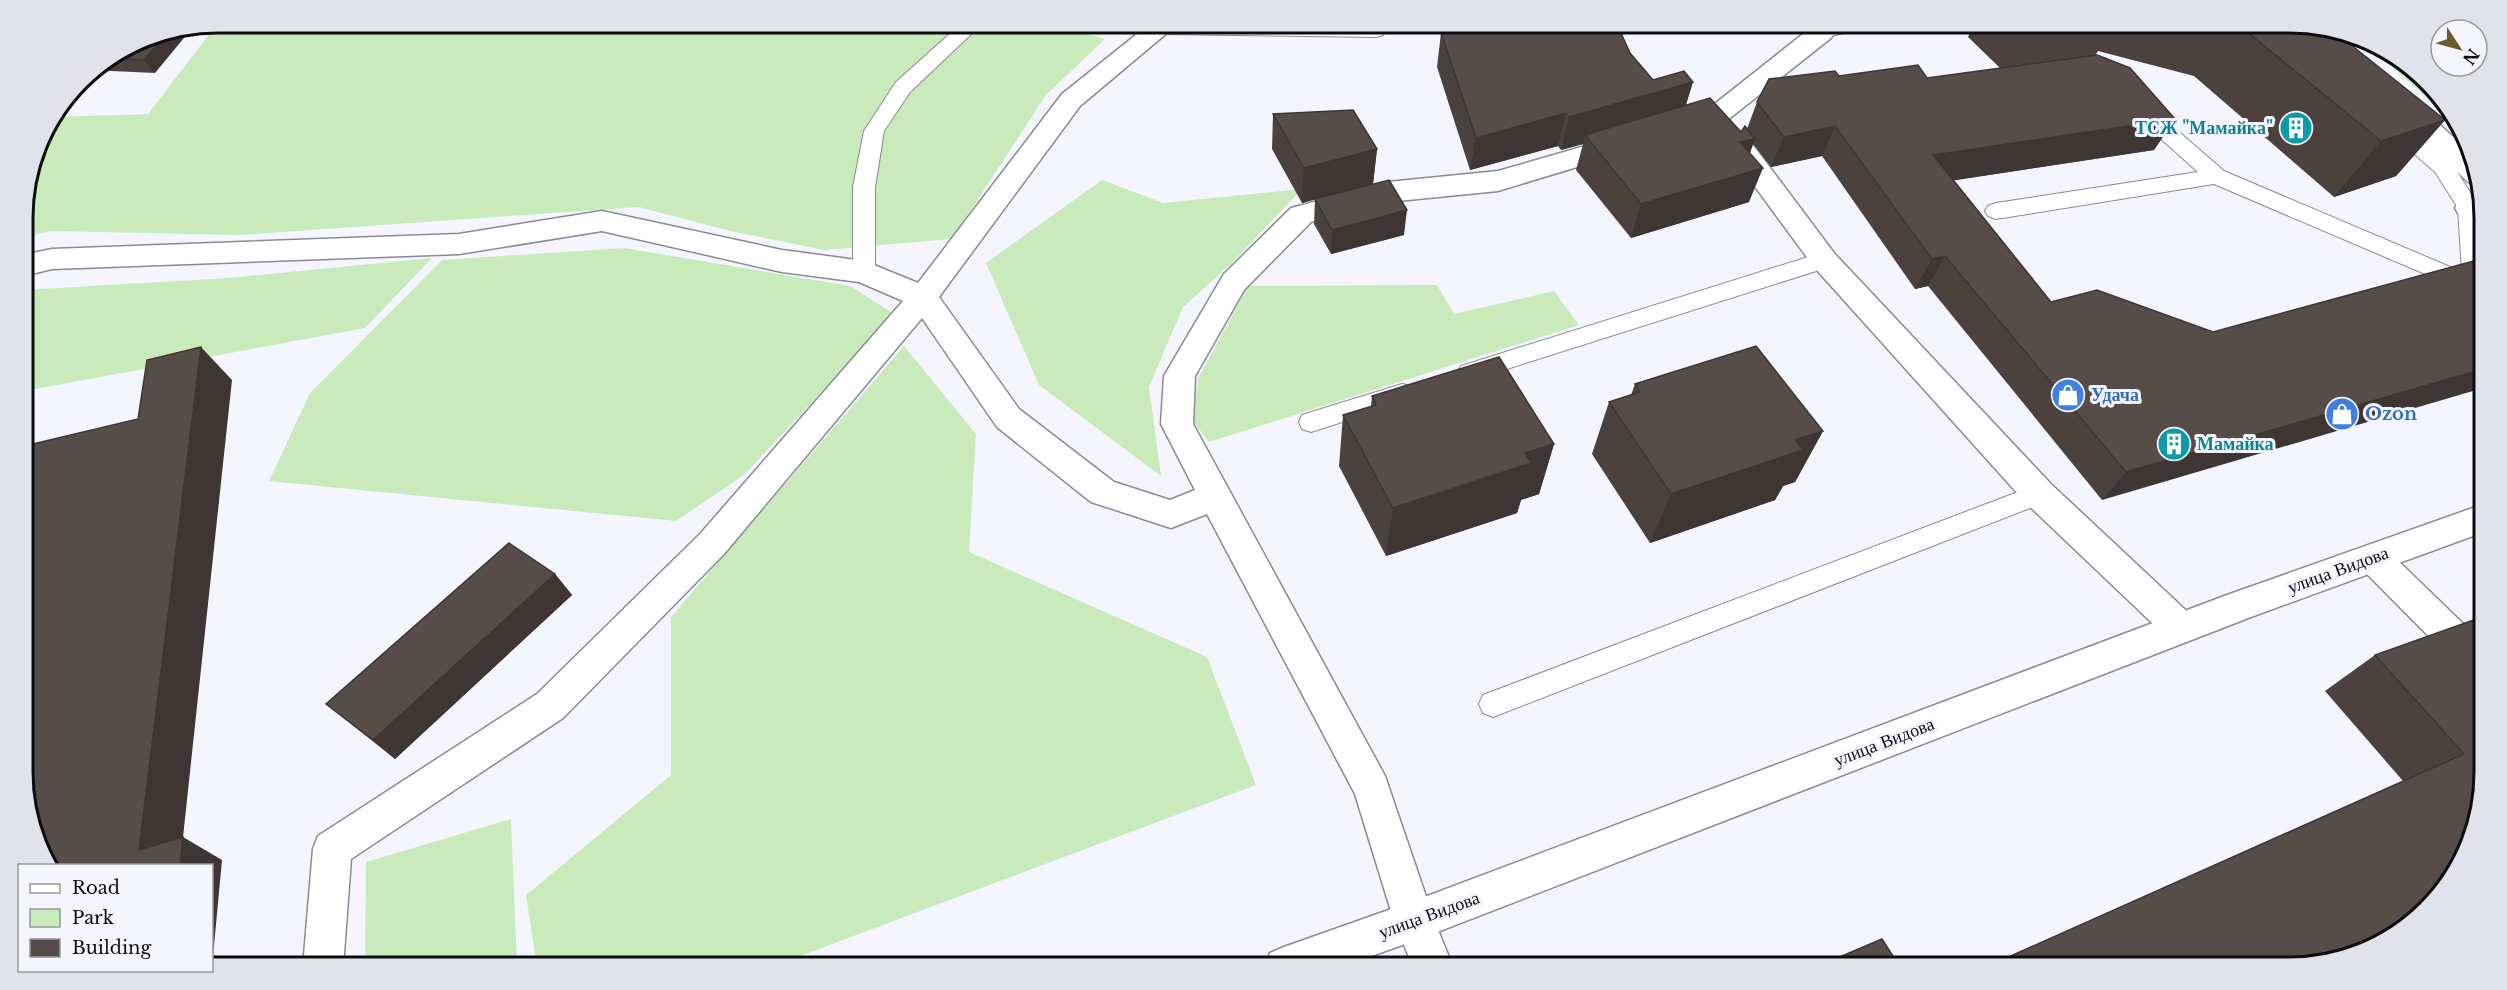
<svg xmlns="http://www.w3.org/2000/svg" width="2507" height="990" font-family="'Libre Baskerville',serif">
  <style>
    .green { fill: #c9ebbc }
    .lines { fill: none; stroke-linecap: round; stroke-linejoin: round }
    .lane-casing { stroke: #8a8a95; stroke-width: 2 }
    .street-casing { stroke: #8a8a95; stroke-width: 3 }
    .secondary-casing { stroke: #8a8a95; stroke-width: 3 }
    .lane { fill: #fff; fill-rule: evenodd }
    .street { fill: #fff; fill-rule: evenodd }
    .secondary { fill: #fff; fill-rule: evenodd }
    .wall { fill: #4b423e }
    .shaded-wall { fill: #3d3632 }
    .building { fill: #574d48; stroke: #3d3632; stroke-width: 1.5 }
    .labels { text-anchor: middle; stroke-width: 6; stroke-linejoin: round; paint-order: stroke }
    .culture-label { font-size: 18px; font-weight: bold; fill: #0d838f; stroke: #f4f5fe; text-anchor: end }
    .shop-label { font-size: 18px; font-weight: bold; fill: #366cbe; stroke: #f4f5fe; text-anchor: start }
    .street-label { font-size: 18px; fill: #0d0d11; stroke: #f4f5fe }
    .rim { fill: none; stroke: #0d0d11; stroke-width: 3 }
  </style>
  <rect width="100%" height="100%" fill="#f4f5fe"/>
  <!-- green -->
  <path class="green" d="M1048,22L1105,39L1046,95L952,239L824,250L726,230L639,207L238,235L51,231L23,238V205L42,132L53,117L148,114L218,23Z
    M2360,38L2436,89L2465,132Z
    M1102,180L1163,203L1302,189L1231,264L1183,307L1149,387L1161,476L1039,385L986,263Z
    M624,248L850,286L894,314L744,475L676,521L269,481L310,393L442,260Z
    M432,258L365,328L24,391L23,290L228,278Z
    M1437,285L1454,314L1554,291L1579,325L1209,442L1192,420L1198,379L1248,286Z
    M904,346L976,434L969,552L1207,657L1256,785L771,967H537L526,895L671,775V617Z
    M511,819L517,967H365L366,862Z"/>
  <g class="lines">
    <!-- lane casing -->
    <g class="lane-casing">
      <path id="lane" d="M963,22H984L910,92L884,131L875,187V272L872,278L864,280L856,278L853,272V187L864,131L896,82Z
        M1160,22L1376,25L1383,27L1386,31L1383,35L1376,37L1162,34L1155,32L1152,28Z
        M1837,22H1876L1874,26L1822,38L1815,36L1812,32L1815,28Z
        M2140,102L2147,104L2224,171L2462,272L2458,208L2435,172L2383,127L2386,122L2393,120L2400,122L2451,162L2480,208L2483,300L2473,298L2465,291L2214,184L1996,219L1988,216L1985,211L1988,206L1996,203L2198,172L2133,114L2130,109L2133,104Z
        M1824,252L1832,254L1835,260L1832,266L1469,381L1461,378L1457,372L1461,366Z
        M1402,384L1411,386L1414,393L1411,400L1311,432L1302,429L1299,422L1302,415Z
        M2039,484L2048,487L2052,494L2048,501L1493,717L1483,713L1479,704L1483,695Z"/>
    </g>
    <!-- street casing -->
    <g class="street-casing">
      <path id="street" d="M1152,22H1180L1080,106L939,297L1019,409L1114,482L1170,500L1195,490L1161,424L1164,376L1224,274L1291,208L1388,182L1498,171L1623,135L1633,138L1637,144L1633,150L1498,191L1388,202L1311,222L1244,290L1195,376L1193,424L1385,776L1434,920L1453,967H1413L1394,921L1355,794L1207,514L1171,528L1091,502L997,427L922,318L724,554L563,718L351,859L343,967H303L313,849L318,836L537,694L700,534L903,301L859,282L782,272L602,231L459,254L52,269L23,276V255L52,249L459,234L602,211L782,250L864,261L918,283L1062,94Z
        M1803,22H1828L1835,32L1831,38L1725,122L1681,136L1672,133L1668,127L1672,121L1707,110L1808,30Z
        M2400,94L2409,97L2471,153L2480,184L2468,182L2391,109L2387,103L2391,97Z
        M1734,130L1744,133L1834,253L2051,484L2193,617L2199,628L2193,639L2181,643L2169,639L2027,504L1814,267L1720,139L1724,133Z
        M2483,192V213L2469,218L2459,215L2455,208L2459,201Z
        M2373,544L2385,548L2484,644V684L2471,679L2361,568L2356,558L2361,548Z"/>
    </g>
    <!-- secondary casing -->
    <g class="secondary-casing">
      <path id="secondary" d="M2484,504V532L2251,617L1414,941L1340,967H1264L1270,953L1284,947L1414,901L2227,595Z"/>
    </g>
    <!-- lane -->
    <use href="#lane" class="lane"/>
    <!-- street -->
    <use href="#street" class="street"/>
    <!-- secondary -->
    <use href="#secondary" class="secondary"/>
  </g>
  <!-- wall -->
  <path class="wall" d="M1975,22H2289L2445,120L2396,176L2334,197L2194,76L2098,51L2095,56L2175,119L2154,150L1954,180L2051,302L2213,332L2481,259L2102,500L1928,286L1915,289L1822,156L1771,167L1753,144L1750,153L1749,202L1631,238L1576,170L1583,144L1561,150L1558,146L1470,170L1437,67L1441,33L1630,53L1653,80L1686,105L1741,132L1747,129L1757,102L1839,76L1927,78L2000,68L1968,37Z
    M143,37L155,73L90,70Z
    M1273,114L1377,149L1373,184L1404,235L1331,254L1314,224L1315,199L1302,203L1272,149Z
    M1635,384L1823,431L1795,482L1783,486L1775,500L1650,543L1592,454L1609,402L1631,395Z
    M1372,396L1554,444L1539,494L1521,500L1517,513L1386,556L1339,466L1343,415L1371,406Z
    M555,574L572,595L395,759L326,704Z
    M2375,655L2484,772L2403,781L2325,691Z"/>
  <!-- shaded-wall -->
  <path class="shaded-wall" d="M193,27L155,73L144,60L167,32Z
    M1693,82L1683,115L1585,135L1583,144L1561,150L1569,117Z
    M1566,113L1558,146L1470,170L1476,138Z
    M2175,119L2154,150L1917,186L1933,155Z
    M2445,120L2396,176L2334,197L2381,141Z
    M1835,126L1822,156L1771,167L1784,137Z
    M1755,139L1742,174L1740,142Z
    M1377,149L1373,184L1302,203L1304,168Z
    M1763,168L1749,202L1631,238L1641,204Z
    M1407,210L1404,235L1331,254L1332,230Z
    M1945,256L1928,286L1915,289L1932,259Z
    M201,347L232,380L183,837L222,860L212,967V866H167L139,850Z
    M2483,369V388L2102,500L2126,472Z
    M1823,431L1795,482L1783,486L1775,500L1650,543L1671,494L1795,440Z
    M1554,444L1539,494L1521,500L1517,513L1386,556L1393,508L1525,453Z
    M555,574L572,595L395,759L373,740Z"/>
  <!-- building -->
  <path class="building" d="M1562,22H1616L1630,53L1653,80L1684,71L1693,82L1569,117L1566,113L1476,138L1441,33Z
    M2235,22H2289L2331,29L2445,120L2381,141Z
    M167,32L144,60L109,58L143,37Z
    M2097,55L2130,68L2175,119L1933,155L2051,302L2097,290L2213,332L2481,259L2483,260V369L2126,472L1945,256L1932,259L1835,126L1784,137L1757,102L1769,79L1835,71L1839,76L1918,65L1927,78Z
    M1710,98L1741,132L1745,126L1755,139L1740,142L1763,168L1641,204L1585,135Z
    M1353,110L1377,149L1304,168L1273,114Z
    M1389,180L1407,210L1332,230L1315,199Z
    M1756,346L1823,431L1795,440L1803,450L1671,494L1609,402L1640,392L1635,384Z
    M201,347L139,850L183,837L180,866H53L26,810L24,446L138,419L147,360Z
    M1499,357L1554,444L1525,453L1531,463L1393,508L1343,415L1376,405L1372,396Z
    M509,543L555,574L373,740L326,704Z
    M2476,619L2484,627V691L2482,692L2484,695V772L2474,835L2444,891L2408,927L2352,957L2302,967H1986L2464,754L2375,655Z
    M1882,939L1900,967H1816Z"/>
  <!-- icons -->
  <defs>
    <g id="building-disc" transform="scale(1.725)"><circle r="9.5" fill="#0f9aa8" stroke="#f4f5fe"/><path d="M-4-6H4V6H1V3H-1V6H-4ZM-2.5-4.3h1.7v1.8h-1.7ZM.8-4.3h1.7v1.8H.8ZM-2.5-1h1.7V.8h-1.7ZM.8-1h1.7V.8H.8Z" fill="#fff"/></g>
    <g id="shop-disc" transform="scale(1.725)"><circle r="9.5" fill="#3f7fe0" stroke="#f4f5fe"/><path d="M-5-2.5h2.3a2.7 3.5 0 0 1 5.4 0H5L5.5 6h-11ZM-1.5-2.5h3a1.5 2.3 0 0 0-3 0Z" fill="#fff"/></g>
  </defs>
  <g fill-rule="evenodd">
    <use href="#building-disc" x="2296" y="128"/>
    <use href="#shop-disc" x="2068" y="395"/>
    <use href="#shop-disc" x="2342" y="414"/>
    <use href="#building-disc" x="2174" y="444"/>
  </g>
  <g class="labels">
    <!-- culture labels -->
    <g class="culture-label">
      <text x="2273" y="134">ТСЖ "Мамайка"</text>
      <text x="2197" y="450" text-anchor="start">Мамайка</text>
    </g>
    <!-- shop labels -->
    <g class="shop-label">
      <text x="2091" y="401">Удача</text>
      <text x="2365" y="420">Ozon</text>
    </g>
    <!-- street labels -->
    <g class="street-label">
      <text transform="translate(2338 570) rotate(-20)" y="6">улица Видова</text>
      <text transform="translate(1884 742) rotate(-21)" y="6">улица Видова</text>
      <text transform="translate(1429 915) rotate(-20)" y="6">улица Видова</text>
    </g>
  </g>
  <!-- crop -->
  <path d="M0 0H2507V990H0ZM218 33H2289A185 185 0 0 1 2474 218V772A185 185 0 0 1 2289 957H218A185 185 0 0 1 33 772V218A185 185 0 0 1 218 33Z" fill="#e2e2eb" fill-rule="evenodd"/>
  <path class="rim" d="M218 33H2289A185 185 0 0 1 2474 218V772A185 185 0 0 1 2289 957H218A185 185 0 0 1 33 772V218A185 185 0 0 1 218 33Z"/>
  <!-- legend -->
  <rect x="18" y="864" width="195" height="108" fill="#f4f5fe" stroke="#98989f" stroke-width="1.5"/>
  <rect x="30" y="884" width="30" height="9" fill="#ffffff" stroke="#98989f" stroke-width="1.5"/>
  <text x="72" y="894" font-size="18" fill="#0d0d11">Road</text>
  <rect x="30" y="909" width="30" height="18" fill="#c9ebbc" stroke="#98989f" stroke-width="1.5"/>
  <text x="72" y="924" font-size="18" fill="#0d0d11">Park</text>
  <rect x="30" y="939" width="30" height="18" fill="#574d48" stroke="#98989f" stroke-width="1.5"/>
  <text x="72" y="954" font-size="18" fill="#0d0d11">Building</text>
  <!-- north arrow -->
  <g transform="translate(2459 48) rotate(126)"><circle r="28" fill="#f4f5fe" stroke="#98989f" stroke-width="1.5"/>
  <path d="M0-4.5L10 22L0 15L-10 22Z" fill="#6a5b28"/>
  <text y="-9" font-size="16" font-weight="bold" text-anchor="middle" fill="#0d0d11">N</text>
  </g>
</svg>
